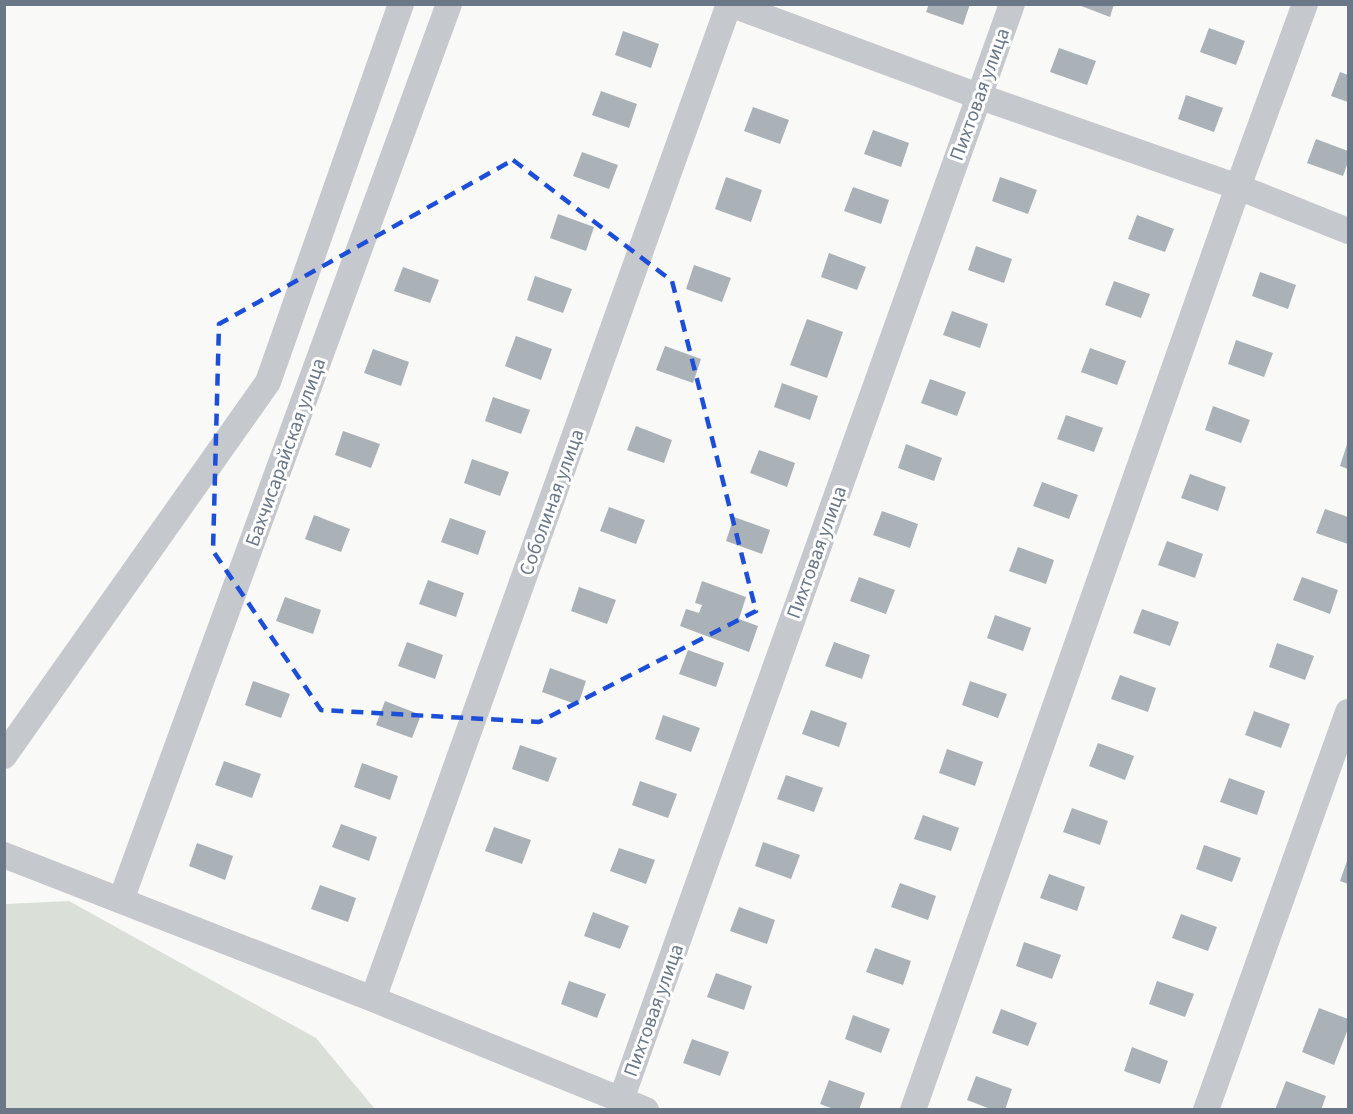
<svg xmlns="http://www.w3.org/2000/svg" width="1353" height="1114" font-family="'Source Sans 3',sans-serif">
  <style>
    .green { fill: #dae0d8 }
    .building { fill: #aab1b7 }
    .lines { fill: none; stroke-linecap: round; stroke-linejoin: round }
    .street { stroke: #c5c8cc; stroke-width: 26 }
    .marked { fill: none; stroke: #1d4ed8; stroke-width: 4.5; stroke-dasharray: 12 8; stroke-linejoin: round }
    .labels { text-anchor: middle; stroke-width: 6; stroke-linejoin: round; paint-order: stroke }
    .street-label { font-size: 20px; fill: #6a7786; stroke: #fff }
  </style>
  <rect width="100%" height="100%" fill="#f9f9f7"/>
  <!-- green -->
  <path class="green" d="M69,901L316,1038L375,1109H5V904Z"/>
  <!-- building -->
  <path class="building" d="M929,4H970L963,25L926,12Z
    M1076,4H1114L1110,17Z
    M1209,28L1245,41L1236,65L1200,52Z
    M623,31L659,44L651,68L615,55Z
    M1059,48L1096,61L1087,85L1050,72Z
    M1340,72L1348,75V102L1331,96Z
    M601,91L637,104L629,128L592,115Z
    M1186,95L1223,108L1214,132L1178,119Z
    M753,107L789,120L780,144L744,131Z
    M873,130L909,143L901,167L864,154Z
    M1316,139L1348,151V162L1343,176L1307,163Z
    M582,152L618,165L609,189L573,176Z
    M726,177L762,190L751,222L715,209Z
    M1000,177L1037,190L1028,214L992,201Z
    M853,187L889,200L881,224L844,211Z
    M558,214L594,227L586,251L550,238Z
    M1137,215L1174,229L1165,252L1128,239Z
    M976,246L1012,259L1004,283L968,270Z
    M829,253L866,267L857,290L821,277Z
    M694,265L731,278L722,302L686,289Z
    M403,267L439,280L430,303L394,291Z
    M1260,272L1296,285L1288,309L1252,296Z
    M535,276L572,289L563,313L527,300Z
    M1114,281L1150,294L1141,318L1105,305Z
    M952,311L988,324L980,348L943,335Z
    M807,319L843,332L827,378L790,365Z
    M516,336L552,349L541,380L505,366Z
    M1236,340L1273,353L1264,377L1228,364Z
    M665,346L701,359L693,383L656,370Z
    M1090,348L1126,361L1117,385L1081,372Z
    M373,349L409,362L401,386L364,373Z
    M930,379L966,392L957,416L921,403Z
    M782,383L818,396L810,420L774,407Z
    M493,397L530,410L521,434L485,421Z
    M1213,406L1250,420L1241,443L1205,430Z
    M1066,415L1103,428L1094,452L1057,439Z
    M636,426L672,440L664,463L627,450Z
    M343,431L380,444L371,468L335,455Z
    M1348,441V469L1340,466Z
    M906,444L942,458L934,481L898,468Z
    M759,450L795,463L787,487L750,473Z
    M472,459L509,472L500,496L464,483Z
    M1190,474L1226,487L1218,511L1181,498Z
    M1042,482L1078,495L1069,519L1033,506Z
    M609,507L645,520L636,544L600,531Z
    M1325,509L1348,517V544L1316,533Z
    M882,511L918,524L910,548L873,535Z
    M314,515L350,529L341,552L305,539Z
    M734,517L770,530L762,554L726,541Z
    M450,518L486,531L478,555L441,542Z
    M1167,541L1203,554L1195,578L1158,565Z
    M1018,547L1054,560L1046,584L1009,571Z
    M859,577L895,590L886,614L850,601Z
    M1302,577L1338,590L1330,614L1293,600Z
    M428,580L464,593L456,617L419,604Z
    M702,581L746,597L739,619L758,626L749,652L680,626L686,609L699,613L702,605L695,603Z
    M579,587L616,600L607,624L571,611Z
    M285,597L321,610L313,634L276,621Z
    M1142,609L1179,622L1170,646L1133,633Z
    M995,615L1031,628L1023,651L987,638Z
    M407,642L443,655L435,679L398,666Z
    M834,642L870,655L862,679L825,666Z
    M1277,643L1314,656L1305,680L1269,667Z
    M688,650L724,663L716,687L679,674Z
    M550,668L586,681L578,705L542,692Z
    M1120,675L1156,688L1148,712L1111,699Z
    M253,681L290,694L281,718L245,705Z
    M970,681L1007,694L998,718L962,705Z
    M385,701L421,715L412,738L376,725Z
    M811,710L847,723L839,747L802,734Z
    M1254,711L1290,724L1281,748L1245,735Z
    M663,715L700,728L691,752L655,739Z
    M1098,743L1134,756L1125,780L1089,766Z
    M520,745L557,758L548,782L512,769Z
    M947,749L983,762L975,786L939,773Z
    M224,761L261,774L252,798L215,785Z
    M362,763L398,776L390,800L354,787Z
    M786,775L823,788L814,812L777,799Z
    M1229,778L1265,791L1257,815L1220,802Z
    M640,781L677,794L668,818L632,805Z
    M1072,808L1108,821L1100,845L1063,832Z
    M923,815L959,828L951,851L914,839Z
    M341,824L377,837L369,861L332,847Z
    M494,827L531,840L522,864L485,851Z
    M763,842L800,855L791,879L755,866Z
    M197,843L233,856L225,880L189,866Z
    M1204,845L1241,858L1232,882L1196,869Z
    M619,848L655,860L646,884L610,871Z
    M1348,858V884L1340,881Z
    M1049,874L1085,887L1077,911L1040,898Z
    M900,883L936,896L928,920L891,907Z
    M320,885L356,898L348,922L311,909Z
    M739,907L775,920L767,944L730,931Z
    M593,912L629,926L620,949L584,936Z
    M1181,914L1217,927L1208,951L1172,938Z
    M1024,942L1061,955L1052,979L1016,966Z
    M875,948L911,961L903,985L866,972Z
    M716,973L752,986L744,1010L707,997Z
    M569,981L606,994L597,1018L561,1004Z
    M1157,981L1194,994L1185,1017L1149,1004Z
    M1319,1008L1348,1019V1029L1334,1065L1302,1052Z
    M1001,1009L1037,1023L1028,1046L992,1033Z
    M853,1015L890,1029L881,1053L845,1039Z
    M692,1039L729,1052L720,1076L683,1063Z
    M1132,1047L1168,1061L1160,1084L1124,1071Z
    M976,1076L1012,1089L1005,1110H993L967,1100Z
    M829,1080L865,1093L859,1110H836L820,1104Z
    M1286,1081L1326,1096L1321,1110H1275Z"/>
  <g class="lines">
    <!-- street -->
    <path class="street" d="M730,4L978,96L1238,187L1348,231
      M4,756L268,382L401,4
      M4,855L373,999L646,1110
      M121,900L449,4
      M373,999L729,4
      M621,1100L1012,4
      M913,1110L1238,187L1305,4
      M1206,1110L1348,712"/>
  </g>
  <!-- marked area -->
  <path class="marked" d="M513,160L672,281L756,611L539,722L321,710L213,551L219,324Z"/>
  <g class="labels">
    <!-- street labels -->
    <g class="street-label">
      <text transform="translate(979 94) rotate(-70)" y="7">Пихтовая улица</text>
      <text transform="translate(285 452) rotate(-70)" y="7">Бахчисарайская улица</text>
      <text transform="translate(551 502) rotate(-70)" y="7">Соболиная улица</text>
      <text transform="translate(816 552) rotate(-70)" y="7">Пихтовая улица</text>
      <text transform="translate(653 1010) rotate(-70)" y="7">Пихтовая улица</text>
    </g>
  </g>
  <!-- border -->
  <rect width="1353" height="1114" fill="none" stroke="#6a7786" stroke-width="12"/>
</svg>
